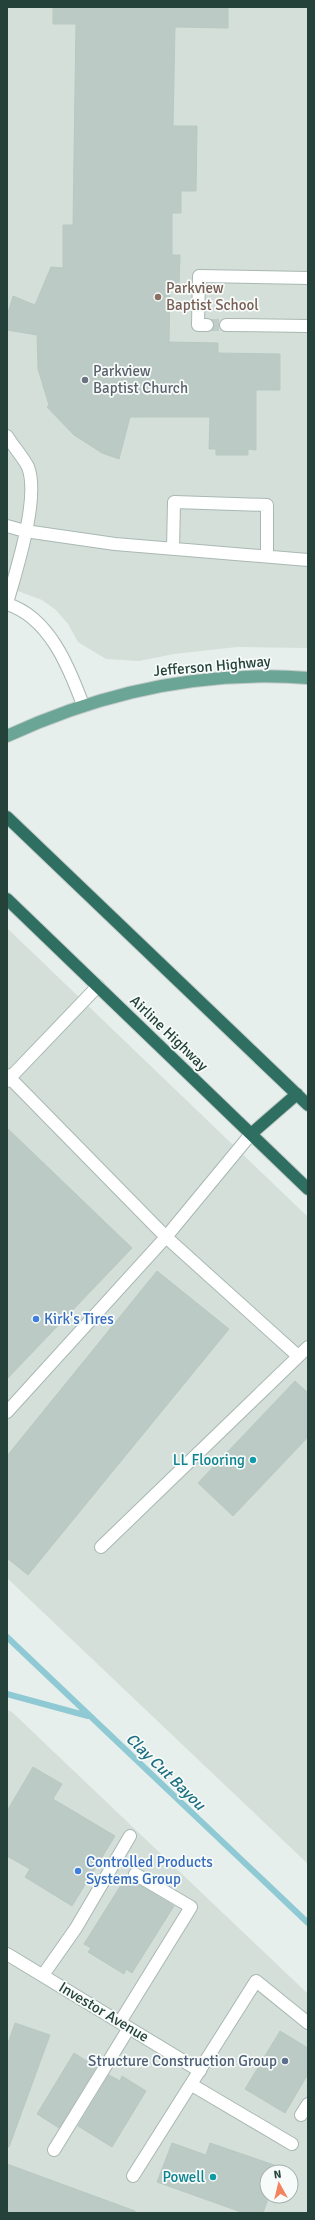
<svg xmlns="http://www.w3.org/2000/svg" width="315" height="2220" font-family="Signika,sans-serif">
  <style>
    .built { fill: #d4dfda; fill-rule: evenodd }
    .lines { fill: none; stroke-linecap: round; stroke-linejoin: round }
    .stream { stroke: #8ec9d4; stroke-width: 6 }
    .building { fill: #bbcac4; stroke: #b8c9c2 }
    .minor-tunnel { stroke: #bfccc8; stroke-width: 12; stroke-dasharray: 12 6; stroke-linecap: butt }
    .minor-casing { stroke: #a8b8b2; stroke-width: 14 }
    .major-casing { stroke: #c2cac8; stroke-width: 14 }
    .highway-casing { stroke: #c2cac8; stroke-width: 14 }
    .minor { stroke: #fff; stroke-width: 12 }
    .major { stroke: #6aa596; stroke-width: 12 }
    .highway { stroke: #2f6f62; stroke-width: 12 }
    .education-dot { fill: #8d6e63; stroke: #f7fbf9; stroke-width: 1.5 }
    .worship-dot { fill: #6b7280; stroke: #f7fbf9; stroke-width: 1.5 }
    .shop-dot { fill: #3f7fe0; stroke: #f7fbf9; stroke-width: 1.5 }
    .culture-dot { fill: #0f9aa8; stroke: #f7fbf9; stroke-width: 1.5 }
    .service-dot { fill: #5c6f8a; stroke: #f7fbf9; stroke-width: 1.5 }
    .labels { text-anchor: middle; stroke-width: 3.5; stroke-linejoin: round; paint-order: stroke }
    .education-label { font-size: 15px; fill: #785e54; stroke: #f7fbf9; text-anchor: start }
    .worship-label { font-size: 15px; fill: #5b616d; stroke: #f7fbf9; text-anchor: start }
    .street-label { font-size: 15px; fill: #24423a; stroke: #f7fbf9 }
    .shop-label { font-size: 15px; fill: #366cbe; stroke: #f7fbf9; text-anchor: start }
    .culture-label { font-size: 15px; fill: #0d838f; stroke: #f7fbf9; text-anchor: end }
    .service-label { font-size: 15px; fill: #4e5e75; stroke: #f7fbf9; text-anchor: end }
    .water-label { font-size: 16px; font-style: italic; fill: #1c6f80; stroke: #f7fbf9 }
  </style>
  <rect width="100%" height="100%" fill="#e6efeb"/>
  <!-- built -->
  <path class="built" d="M7,7H308V648L237,647L174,654L139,661L106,659L78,642L68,624L56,610L42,600L7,587Z
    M7,928L308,1217V1864L7,1578Z
    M7,1710L12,1712L308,1994V2213H7ZM267,2172H291V2196H267Z"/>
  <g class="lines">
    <!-- stream -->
    <path class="stream" d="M7,1637L308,1923
      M7,1694L88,1716"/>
  </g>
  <!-- building -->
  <path class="building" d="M53,7H228V28L175,27L173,126H197L196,191H181V213H172V255H180L179,285H170L169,342L218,343V353L280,354V390H256V450L248,449V455H216V449H209L210,417H130L119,459L102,453L74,435L47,407L49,405L38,369L37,335L7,330V316L13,296L35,305L51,267L63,268V225H73L76,24H53Z
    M7,1128L132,1248L7,1379Z
    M157,1271L229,1329L28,1575L7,1558V1456Z
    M295,1381L308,1393V1437L233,1516L198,1483Z
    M33,1767L62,1784L53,1799L115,1836L72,1906L25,1877L30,1869L7,1856V1811Z
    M126,1877L174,1906L132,1973L126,1969L124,1974L88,1952L91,1948L84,1944Z
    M15,2023L50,2035L9,2147H7V2046Z
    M280,2031L308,2048V2074L285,2113L245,2089Z
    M74,2053L96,2067L59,2128L37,2114Z
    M109,2075L120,2081L122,2076L146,2091L112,2147L78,2126Z
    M172,2143L206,2155L210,2143L280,2167L278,2172H267V2196H269L263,2213H244L157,2182Z
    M7,2164L135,2211V2213H7Z"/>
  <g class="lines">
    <!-- minor-tunnel -->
    <path class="minor-tunnel" d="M207,325H226"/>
    <!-- minor casing -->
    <g class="minor-casing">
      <path id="minor" d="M207,325H198L199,276L308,278
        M226,325L308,326
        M7,436C13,446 23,457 28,467C40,498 16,571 7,603
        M7,526L25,531L115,544L308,560
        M173,549L174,502L267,505V556
        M7,604C49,617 69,667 83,705
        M7,1075L166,1237L298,1356
        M7,1081L98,986
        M7,1412L166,1237L251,1134
        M101,1547L308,1347
        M7,1954L200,2071
        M43,1975L76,1928L130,1836
        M120,2022L191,1907L135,1874
        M192,2085L292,2144
        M301,2115L308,2104
        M54,2150L129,2028
        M133,2176L256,1981L308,2023"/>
    </g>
    <!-- major casing -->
    <g class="major-casing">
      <path id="major" d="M7,736C102,692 203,670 308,678"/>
    </g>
    <!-- highway casing -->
    <g class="highway-casing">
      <path id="highway" d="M7,817L308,1105
        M7,899L308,1189
        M251,1134L297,1094"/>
    </g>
    <!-- minor -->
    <use href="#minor" class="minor"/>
    <!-- major -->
    <use href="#major" class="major"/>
    <!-- highway -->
    <use href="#highway" class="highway"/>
  </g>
  <!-- markers -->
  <circle class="education-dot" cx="158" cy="297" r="4"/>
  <circle class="worship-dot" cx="85" cy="380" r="4"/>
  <g class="shop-dot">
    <circle cx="36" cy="1319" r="4"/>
    <circle cx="78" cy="1871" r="4"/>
  </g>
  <g class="culture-dot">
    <circle cx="253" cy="1460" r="4"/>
    <circle cx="213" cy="2177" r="4"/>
  </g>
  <circle class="service-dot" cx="285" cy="2061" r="4"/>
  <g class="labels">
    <!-- education labels -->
    <g class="education-label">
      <text x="166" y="293">Parkview<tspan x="166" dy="17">Baptist School</tspan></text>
    </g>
    <!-- worship labels -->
    <g class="worship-label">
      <text x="93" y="376">Parkview<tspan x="93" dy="17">Baptist Church</tspan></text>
    </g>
    <!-- street labels -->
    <g class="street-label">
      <text transform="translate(212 666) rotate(-5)" y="5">Jefferson Highway</text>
      <text transform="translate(169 1033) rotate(44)" y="5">Airline Highway</text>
      <text transform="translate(104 2012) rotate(31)" y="5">Investor Avenue</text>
    </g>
    <!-- shop labels -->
    <g class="shop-label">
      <text x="44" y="1324">Kirk's Tires</text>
      <text x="86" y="1867">Controlled Products<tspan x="86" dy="17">Systems Group</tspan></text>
    </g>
    <!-- culture labels -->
    <g class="culture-label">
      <text x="245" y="1465">LL Flooring</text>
      <text x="205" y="2182">Powell</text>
    </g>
    <!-- service labels -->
    <g class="service-label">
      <text x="277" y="2066">Structure Construction Group</text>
    </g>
    <!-- water labels -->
    <g class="water-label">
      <text transform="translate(166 1771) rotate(44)" y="6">Clay Cut Bayou</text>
    </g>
  </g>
  <!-- border -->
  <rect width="315" height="2220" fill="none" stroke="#24423a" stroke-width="16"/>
  <!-- north arrow -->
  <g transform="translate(279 2184) rotate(352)"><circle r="19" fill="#f7fbf9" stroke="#a3b1ad"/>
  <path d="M0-3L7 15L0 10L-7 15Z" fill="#f4845f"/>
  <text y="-6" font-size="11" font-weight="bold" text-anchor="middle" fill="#24423a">N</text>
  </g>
</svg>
